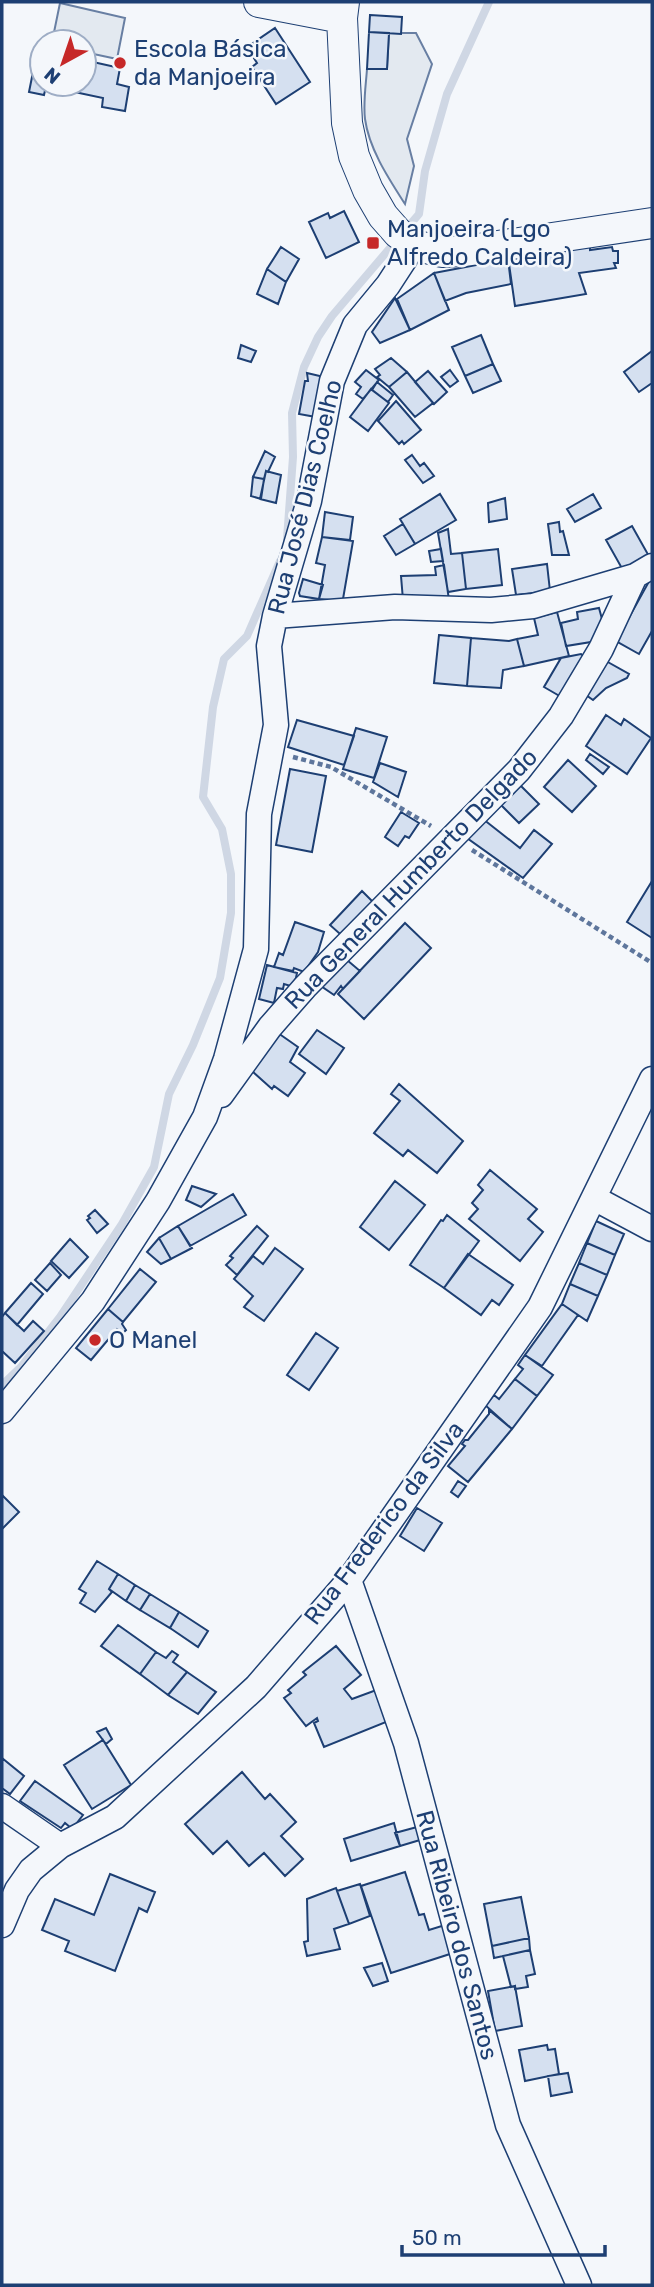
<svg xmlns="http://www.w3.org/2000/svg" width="654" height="2287" font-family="Rubik,sans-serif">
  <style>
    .park { fill: #e3e9f0; stroke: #687fa3; stroke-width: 2 }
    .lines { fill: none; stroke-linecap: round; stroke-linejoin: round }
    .stream { stroke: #cfd7e4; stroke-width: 8 }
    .building { fill: #d5e0f0; stroke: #1d3f73; stroke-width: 2 }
    .minor-casing { stroke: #1d3f73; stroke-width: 27 }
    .tertiary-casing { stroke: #1d3f73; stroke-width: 32 }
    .path { stroke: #5e769c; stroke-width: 4.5; stroke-dasharray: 5 3.5; stroke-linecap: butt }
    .minor { stroke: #f4f7fb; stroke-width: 24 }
    .tertiary { stroke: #f4f7fb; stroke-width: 30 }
    .poi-dot { fill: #c62828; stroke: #f4f7fb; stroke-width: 2.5 }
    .labels { text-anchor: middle; stroke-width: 5; stroke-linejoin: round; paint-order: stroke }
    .poi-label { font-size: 24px; fill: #1d3f73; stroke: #f4f7fb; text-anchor: start }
    .street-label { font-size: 24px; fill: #1d3f73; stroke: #f4f7fb }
  </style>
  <rect width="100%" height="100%" fill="#f4f7fb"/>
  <!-- park -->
  <path class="park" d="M60,3L125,18L117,59L84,52V42H52Z
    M389,33H416L432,64L407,139L414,166L405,204C389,179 369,149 365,119C363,103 366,84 367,69H387Z"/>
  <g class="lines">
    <!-- stream -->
    <path class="stream" d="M287,539L293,457L292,413L304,367L318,337L332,316L419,214L425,171L447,94L489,2
      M2,1385L21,1367L60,1317L122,1224L154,1167L169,1094L193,1045L220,978L231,913V874L222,829L203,797L213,707L224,659L247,636L280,561"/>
  </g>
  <!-- building -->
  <path class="building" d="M370,15L402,17L401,34L369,32Z
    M275,28L310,82L276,104L252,67L257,63L247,47Z
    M369,32L389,33L387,69H367Z
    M84,60L120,68L117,84L129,87L125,111L102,107L103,98L46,86L44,95L29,92L34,67L42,69V84H84Z
    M344,211L359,242L326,258L309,222L328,213L330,218Z
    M590,246V250L612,247L613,251H618V263H614L616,268L579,273L586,294L515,306L509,264L530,260L529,255Z
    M281,247L299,259L286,282L267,269Z
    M508,259L511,284L466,293L445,301L434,273Z
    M267,269L286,282L278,304L257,294Z
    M434,273L449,310L410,330L397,299Z
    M395,298L410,330L380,343L372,332Z
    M481,335L493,364L465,376L452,347Z
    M241,345L256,351L251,362L238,358Z
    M652,351V383L639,392L624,372Z
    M391,358L407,372L389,387L377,377L380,375L375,369Z
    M493,364L501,381L473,393L465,376Z
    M366,370L379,380L363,399L356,394L361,387L355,382Z
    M450,370L458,381L450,387L441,377Z
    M428,371L447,392L434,404L415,382Z
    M407,372L433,403L415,417L389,387Z
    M307,373L324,377L316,417L299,414L305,381H308Z
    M377,382L393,395L388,402L372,390Z
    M371,389L389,403L368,431L350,417Z
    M396,401L421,430L404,444L402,441L399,444L378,421Z
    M265,451L275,457L268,472L266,471L264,479L253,477Z
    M412,455L420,466L424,463L434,476L423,483L405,460Z
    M266,471L281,475L276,503L260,499Z
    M253,477L264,479L261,499L251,496Z
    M440,494L456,520L415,544L400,519Z
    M593,494L601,508L575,522L567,509Z
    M505,498L507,519L489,522L488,503Z
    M325,512L353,517L350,540L322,537Z
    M559,522L560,532L563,531L569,555H552L548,524Z
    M403,524L415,544L396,555L384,536Z
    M632,526L650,558L624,572L606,540Z
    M448,529L451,554L462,553L466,589L448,592L438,533Z
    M322,537L353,541L343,599L341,601L319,599L325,565L316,563Z
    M441,549L443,561L431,562L429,551Z
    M498,549L502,585L466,589L462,553Z
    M547,564L550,591L516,595L512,569Z
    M444,565L449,600H403L401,576L436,575L435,567Z
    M652,576V631L639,654L616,641Z
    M303,579L323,585L319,599L300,596L299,593Z
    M599,608L605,630L597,641L566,646L561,623L578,619L577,612Z
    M557,612L569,656L524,666L517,639L538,635L534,618Z
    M439,635L471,638L467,686L434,683Z
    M471,638L509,641L517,639L524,666L503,670L501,688L467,686Z
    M581,654L587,659L563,698L544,687L561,658Z
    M606,661L629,674L627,678L606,688L593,700L586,695Z
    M606,715L621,725L624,719L651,738L627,774L586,746Z
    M297,720L354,736L344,765L288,747Z
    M356,728L387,737L374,778L343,769Z
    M590,754L609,767L603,774L586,760Z
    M568,760L596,786L572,812L544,787Z
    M380,763L406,772L398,797L373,782Z
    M290,769L326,776L312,852L276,845Z
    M519,784L539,804L519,823L499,803Z
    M401,812L419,823L409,838L405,836L398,846L385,837Z
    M483,819L520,848L534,830L552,844L523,878L467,838Z
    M652,881V938L627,922Z
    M362,891L373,902L340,934L330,925Z
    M295,922L324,932L318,952L304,972L294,968L293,971L274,967L279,953L283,955Z
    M405,923L431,948L364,1019L338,994Z
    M347,960L360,971L343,989L341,986L334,995L321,986Z
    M267,965L297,973L294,987L284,984L283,989L277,988L274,1003L259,999Z
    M317,1030L344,1048L326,1074L299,1054Z
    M278,1033L298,1047L290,1062L305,1073L288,1096L274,1086L272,1089L252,1071Z
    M399,1084L463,1141L437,1173L408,1150L403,1156L374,1133L400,1101L391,1094Z
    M490,1170L537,1209L528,1219L543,1232L520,1261L469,1219L478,1209L472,1203L483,1190L478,1185Z
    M395,1181L425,1205L389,1250L360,1227Z
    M192,1186L216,1194L201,1207L186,1200Z
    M233,1194L246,1215L190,1246L178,1226Z
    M95,1210L108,1224L97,1233L87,1220L90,1218L88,1216Z
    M447,1215L479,1241L444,1288L410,1265L441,1220L443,1221Z
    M596,1221L624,1234L615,1255L587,1243Z
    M178,1226L192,1248L171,1259L159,1238Z
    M257,1226L268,1236L237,1275L226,1265L233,1258L230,1256Z
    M159,1238L171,1259L161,1264L147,1252Z
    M70,1239L88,1257L69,1278L51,1261Z
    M587,1243L615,1255L607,1275L579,1263Z
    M275,1248L303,1269L264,1321L244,1307L253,1296L234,1279L253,1256L263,1264Z
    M468,1254L513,1285L499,1305L492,1300L481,1315L444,1288Z
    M50,1263L61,1275L47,1291L35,1280Z
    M579,1263L607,1275L598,1296L570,1284Z
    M140,1269L156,1282L123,1322L108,1309Z
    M31,1283L43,1294L17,1325L5,1313Z
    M570,1284L598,1296L587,1321L562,1304Z
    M562,1304L578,1315L542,1366L525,1355Z
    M108,1309L123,1322L122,1324L126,1330L123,1333L117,1329L91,1360L76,1348Z
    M5,1313L24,1331L33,1321L44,1331L15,1363L2,1351V1317Z
    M316,1333L338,1348L309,1390L287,1375Z
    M525,1355L553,1375L537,1396L515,1379L523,1369L518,1365Z
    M515,1379L537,1396L512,1429L485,1405L494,1395L499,1399Z
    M489,1410L512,1429L468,1482L448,1466L465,1446L462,1444L465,1440H468L489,1414Z
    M458,1481L466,1486L458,1497L451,1492Z
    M2,1495L19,1512L2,1529Z
    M417,1508L442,1523L424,1551L400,1536Z
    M97,1561L118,1574L109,1589L112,1592L95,1612L80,1603L86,1593L79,1589Z
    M118,1574L135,1585L126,1601L109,1589Z
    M135,1585L150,1594L140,1610L126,1601Z
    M150,1594L179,1612L170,1628L140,1610Z
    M179,1612L208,1631L198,1647L170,1628Z
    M118,1625L156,1652L140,1674L101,1646Z
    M336,1646L361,1675L344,1689L352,1699L379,1689L391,1720L324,1747L314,1723L318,1721L317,1718L306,1726L284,1698L291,1693L288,1690L306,1675L303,1672Z
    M172,1651L178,1655L173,1662L187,1672L168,1695L140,1674L156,1652L166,1658Z
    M187,1672L216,1692L198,1714L168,1695Z
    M106,1728L112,1739L106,1744L97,1732Z
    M103,1740L131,1785L92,1809L64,1765Z
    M2,1758L24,1776L10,1794L2,1788Z
    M242,1772L265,1799L270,1794L296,1822L281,1836L303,1859L285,1876L264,1853L249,1866L227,1841L213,1854L185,1824Z
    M35,1781L83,1815L76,1824L71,1828L65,1823L61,1828L20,1801Z
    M394,1823L400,1846L351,1861L344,1839Z
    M417,1827L420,1840L400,1846L395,1833Z
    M405,1872L419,1915L424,1914L429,1930L445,1925L453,1953L391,1973L361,1886Z
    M110,1874L155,1892L147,1912L139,1908L115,1971L65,1951L69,1941L42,1930L55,1899L94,1915Z
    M360,1884L370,1916L349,1924L337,1891Z
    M336,1888L349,1924L334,1929L340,1949L307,1956L304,1942L308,1941L307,1899Z
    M521,1897L529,1938L492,1946L484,1904Z
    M529,1938L530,1950L494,1958L492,1946Z
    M530,1950L535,1974L526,1976L528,1987L515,1989V1986L511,1987L503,1956Z
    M382,1963L388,1981L373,1986L364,1968Z
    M515,1986L522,2026L495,2031L488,1991Z
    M547,2045L548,2050L555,2049L559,2074L525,2081L519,2050Z
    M568,2073L572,2092L551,2096L548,2076Z"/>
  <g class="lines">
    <!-- minor casing -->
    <g class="minor-casing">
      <path id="minor" d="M275,616L395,607L491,610L533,606L635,576
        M221,1095L270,1027L305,987L519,770L561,716L601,649L635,576L652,566
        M594,1198L652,1229
        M2,1411L93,1301L158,1201L205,1117L226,1059L256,949L259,814L276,725L269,646L275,616L309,501L332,381L355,325L388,285L414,245
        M349,1580L406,1743L508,2125L579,2285
        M2,1806L60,1846
        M2,1925L17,1890L31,1870L60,1846L115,1817L256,1687L349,1580L540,1307L652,1079"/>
    </g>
    <!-- tertiary casing -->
    <g class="tertiary-casing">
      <path id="tertiary" d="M259,2L342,18
        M344,2L342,18L347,123L354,156L368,190L383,216L398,233L414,245L442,252L465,251L652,223"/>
    </g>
    <!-- path -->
    <path class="path" d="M293,757L331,767L431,826
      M472,850L652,963"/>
    <!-- minor -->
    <use href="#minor" class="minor"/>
    <!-- tertiary -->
    <use href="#tertiary" class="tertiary"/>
  </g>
  <!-- markers -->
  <g class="poi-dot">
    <circle cx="120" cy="63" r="7"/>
    <rect x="366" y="236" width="14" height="14" rx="3.5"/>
    <circle cx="95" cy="1340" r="7"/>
  </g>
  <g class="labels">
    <!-- poi labels -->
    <g class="poi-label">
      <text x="134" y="57">Escola Básica<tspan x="134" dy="28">da Manjoeira</tspan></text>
      <text x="387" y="237">Manjoeira (Lgo<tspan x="387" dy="28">Alfredo Caldeira)</tspan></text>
      <text x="109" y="1348">O Manel</text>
    </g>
    <!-- street labels -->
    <g class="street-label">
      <text transform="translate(305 497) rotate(-76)" y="8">Rua José Dias Coelho</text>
      <text transform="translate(411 879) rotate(-46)" y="8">Rua General Humberto Delgado</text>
      <text transform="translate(384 1523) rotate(-53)" y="8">Rua Frederico da Silva</text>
      <text transform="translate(457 1935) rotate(75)" y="8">Rua Ribeiro dos Santos</text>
    </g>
  </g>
  <!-- border -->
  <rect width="654" height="2287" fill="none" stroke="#1d3f73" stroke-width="7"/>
  <!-- north arrow -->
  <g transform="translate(63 63) rotate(220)"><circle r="33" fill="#f4f7fb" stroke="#9eadc5" stroke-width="2"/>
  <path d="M0-5L12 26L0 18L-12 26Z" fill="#c62828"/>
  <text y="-10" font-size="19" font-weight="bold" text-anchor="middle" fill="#1d3f73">N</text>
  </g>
  <!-- scale -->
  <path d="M402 2245v10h203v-10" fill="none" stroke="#1d3f73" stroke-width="3.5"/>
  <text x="412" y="2245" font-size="21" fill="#1d3f73" stroke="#f4f7fb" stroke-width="5" paint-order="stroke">50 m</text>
</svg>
